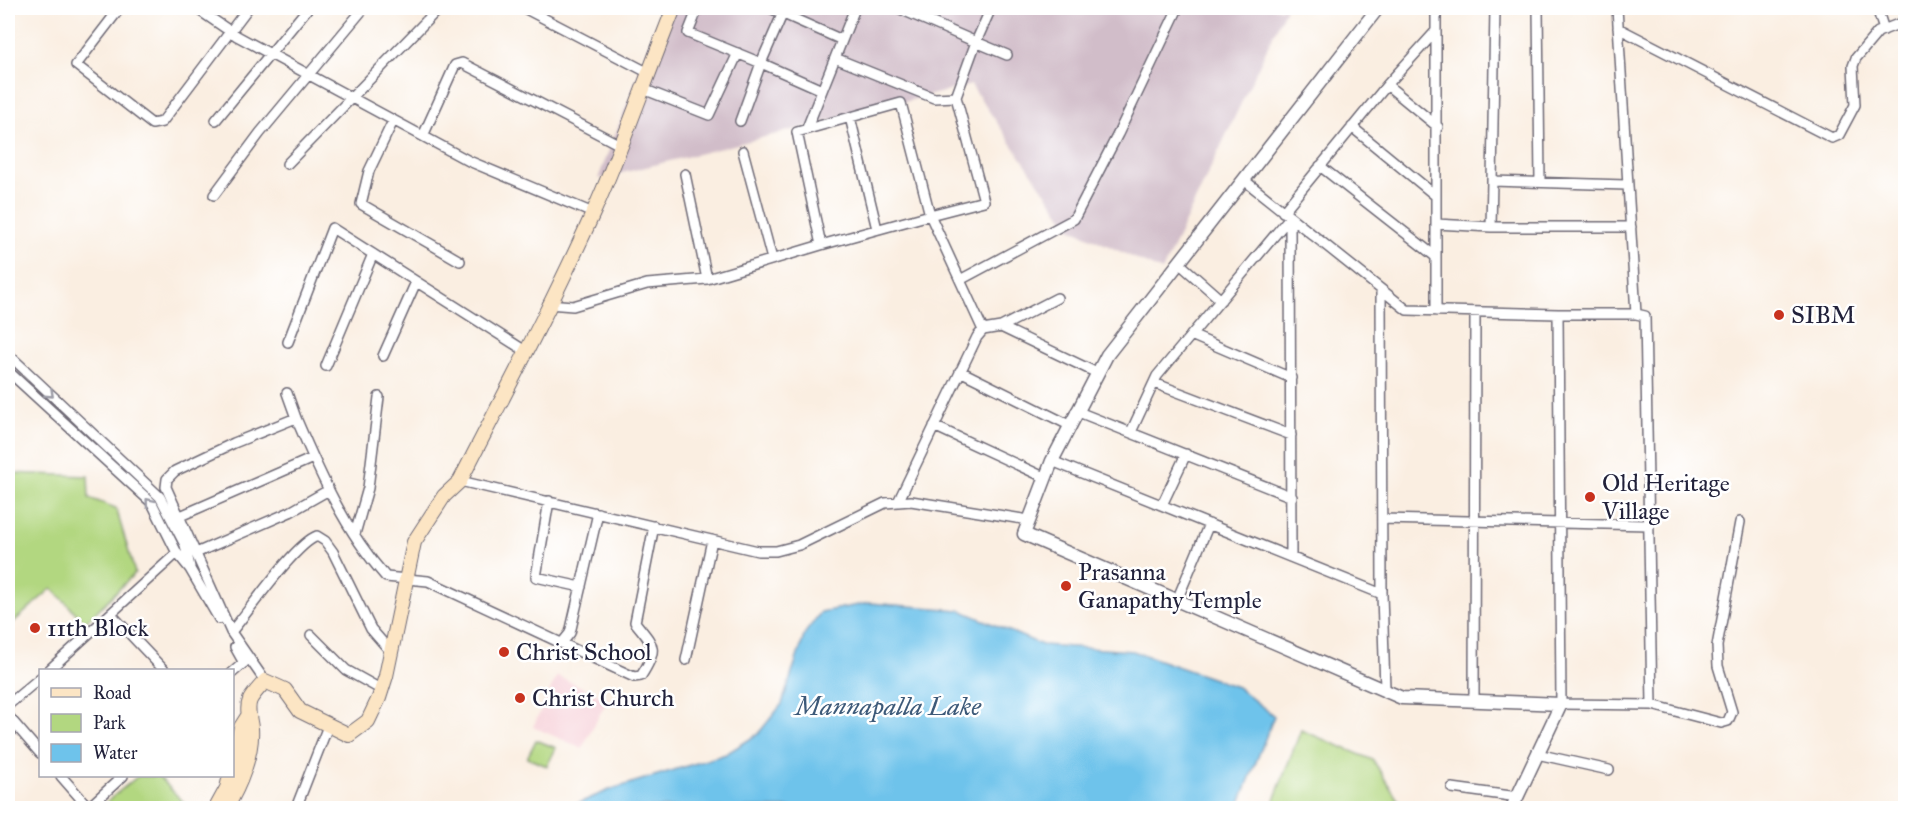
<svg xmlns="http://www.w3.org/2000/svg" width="1913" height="816" font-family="'IM FELL Great Primer',serif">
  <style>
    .built { fill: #f6cfd7 }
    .industrial { fill: #d1bdc9 }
    .green { fill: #b2d780; stroke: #6a7c5e; stroke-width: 1.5 }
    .water { fill: #6ec3eb; stroke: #487293; stroke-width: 1.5 }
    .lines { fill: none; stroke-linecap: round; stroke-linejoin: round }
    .minor-casing { stroke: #6e6975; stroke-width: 12 }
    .tertiary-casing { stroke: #6e6975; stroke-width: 15 }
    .secondary-casing { stroke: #6e6975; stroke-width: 16 }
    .minor { stroke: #fff; stroke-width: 9 }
    .tertiary { stroke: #fff; stroke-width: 12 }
    .secondary { stroke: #fce5c4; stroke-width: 14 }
    .oneway { stroke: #9c9ca7 }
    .poi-dot { fill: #c8321e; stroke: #fff; stroke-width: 2 }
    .labels { text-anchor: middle; stroke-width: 5; stroke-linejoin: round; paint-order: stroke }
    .poi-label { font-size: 24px; fill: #22223b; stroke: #fff; text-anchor: start }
    .water-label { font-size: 26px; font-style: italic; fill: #3d5a79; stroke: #fff }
  </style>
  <rect width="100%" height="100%" fill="#fff"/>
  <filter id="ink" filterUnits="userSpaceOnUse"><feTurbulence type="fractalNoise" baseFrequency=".0167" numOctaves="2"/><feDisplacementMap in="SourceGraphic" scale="12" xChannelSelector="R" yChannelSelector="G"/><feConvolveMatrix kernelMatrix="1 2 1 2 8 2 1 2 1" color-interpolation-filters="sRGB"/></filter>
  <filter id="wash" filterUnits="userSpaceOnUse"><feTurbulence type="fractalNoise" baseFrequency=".008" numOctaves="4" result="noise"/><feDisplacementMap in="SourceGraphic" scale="24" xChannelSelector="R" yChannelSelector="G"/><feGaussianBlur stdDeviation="1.35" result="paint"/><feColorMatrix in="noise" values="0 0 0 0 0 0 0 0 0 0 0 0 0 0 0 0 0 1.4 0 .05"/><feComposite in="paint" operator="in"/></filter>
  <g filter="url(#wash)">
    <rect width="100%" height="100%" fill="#faeee1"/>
    <!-- built -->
    <path class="built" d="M557,676L608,699L582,748L533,727Z"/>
    <!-- industrial -->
    <path class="industrial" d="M664,8H1286L1162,271L1070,228L971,85L598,179Z"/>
    <!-- green -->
    <path class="green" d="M8,473L88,476L89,498L116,508L135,573L85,623L52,588L8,627Z
      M1301,730L1373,760L1403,808H1271Z
      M536,740L556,748L547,766L527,758Z
      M138,776H158L189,808H99Z"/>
    <!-- water -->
    <path class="water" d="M869,603L960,610L1042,645L1133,651L1237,687L1274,716L1238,808H567L612,789L726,754L758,734L782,704L805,633L821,612Z"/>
  </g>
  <g filter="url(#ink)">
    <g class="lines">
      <!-- minor casing -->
      <g class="minor-casing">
        <path id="minor" d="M120,8L76,65L152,124L162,122L248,8
          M196,8L237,36L469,161L593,213
          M524,8L649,73
          M698,8L688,33L761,63L785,8
          M770,8L842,40
          M898,8L976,42L956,97L984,201L930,215L983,330
          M991,8L976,42L1007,55
          M1436,8V224
          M1538,8L1540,182
          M1617,8L1636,314
          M1877,8L1884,30
          M8,12L11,8
          M1618,28L1832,138L1839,135L1855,105L1853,66L1856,58L1878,32L1906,21
          M835,58L934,98L956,97
          M1387,85L1438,127
          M643,89L709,115L738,53
          M850,117L877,229
          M216,120L308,8
          M393,121L369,171L361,204L460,261
          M740,121L761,63L822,90
          M1352,127L1436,196
          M807,128L855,8
          M423,136L455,65L462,63L622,146
          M743,151L772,259
          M287,164L439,8
          M1320,166L1436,257
          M685,174L707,279
          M1244,180L1407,310L1558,314L1561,704L1652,705L1645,316L1636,314H1558
          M1492,181L1495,8
          M214,195L260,133L364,8
          M1283,212L1387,85L1435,32
          M1290,217L1291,557
          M1491,227H1631
          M1179,263L1221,300
          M960,280L1074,219L1118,134L1178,8
          M1381,290L1382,594L1385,689
          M548,304L573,306L647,284L707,279L821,245L797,132L901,103L930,215L821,245
          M1436,311V224L1491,227L1492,181L1626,185
          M1001,327L1057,298
          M1191,335L1291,378
          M288,342L332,228L527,352
          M8,354L160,497L185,545L190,567
          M383,356L416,282
          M326,366L373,254
          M8,371L152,503L177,553L190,569L219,619
          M960,371L1069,425
          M1154,383L1291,435
          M287,393L296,418
          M1076,411L1292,497
          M934,426L1046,478
          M1131,432L1157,376L1290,217
          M1052,461L1382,594
          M460,481L758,551H776L799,545L885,503L911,501L1029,520
          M549,501L536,577L581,587
          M898,502L977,337L983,330L1001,327L1097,373
          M1162,505L1186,454
          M178,517L313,458
          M1382,519L1649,525
          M355,534L368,488L379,397
          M196,553L290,512L327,491
          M1177,600L1209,524
          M111,614L164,670
          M231,632C249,611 295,544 317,536L325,541L333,552L371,629L391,652
          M311,635L346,670L382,690
          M562,643L570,633L598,513
          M235,647L244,663
          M686,660L712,540
          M49,670L177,553
          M232,673L247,660
          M265,681L231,632L166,487L167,479L175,471L234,443L296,418C320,474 345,531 386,577L428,581L634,677L641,676C660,647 653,645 635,622L654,526
          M1474,701L1475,312
          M8,705L40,678
          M1652,705L1721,723L1728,721L1732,712L1718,666L1717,646L1740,522
          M8,716L40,753
          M1537,754L1609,770
          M61,776L89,808
          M1452,788L1518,797
          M88,808L123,776
          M296,808L328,726"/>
      </g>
      <!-- tertiary casing -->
      <g class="tertiary-casing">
        <path id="tertiary" d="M1378,8L1107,355L1052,461L1024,534L1402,698L1561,704L1512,808"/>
      </g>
      <!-- secondary casing -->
      <g class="secondary-casing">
        <path id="secondary" d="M232,768L241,727L248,716
          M216,808L227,788L230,776
          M226,808C239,787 253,754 251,728C250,719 246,709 250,700C253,694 260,687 265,681L285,690L300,711L349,735L368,721L379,698L386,676L414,542L444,496L460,481C506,391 553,303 594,211C624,144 647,75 674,8"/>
      </g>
      <!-- minor -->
      <use href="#minor" class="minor"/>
      <!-- tertiary -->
      <use href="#tertiary" class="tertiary"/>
      <!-- secondary -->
      <use href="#secondary" class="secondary"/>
    </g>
    <!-- one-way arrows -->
    <defs><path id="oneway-chevron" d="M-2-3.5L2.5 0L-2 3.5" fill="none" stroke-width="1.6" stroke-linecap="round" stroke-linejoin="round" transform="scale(1.5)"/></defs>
    <g class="oneway">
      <use href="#oneway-chevron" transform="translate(50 394) rotate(43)"/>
      <use href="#oneway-chevron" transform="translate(149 502) rotate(-130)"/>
    </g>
  </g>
  <!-- markers -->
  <g class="poi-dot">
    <circle cx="1779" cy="315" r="6"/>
    <circle cx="1590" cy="497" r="6"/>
    <circle cx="1066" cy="586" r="6"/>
    <circle cx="35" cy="628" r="6"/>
    <circle cx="504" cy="652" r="6"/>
    <circle cx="520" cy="698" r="6"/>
  </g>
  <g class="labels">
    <!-- poi labels -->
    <g class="poi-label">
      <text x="1791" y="323">SIBM</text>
      <text x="1602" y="491">Old Heritage<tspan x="1602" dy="28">Village</tspan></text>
      <text x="1078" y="580">Prasanna<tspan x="1078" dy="28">Ganapathy Temple</tspan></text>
      <text x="47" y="636">11th Block</text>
      <text x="516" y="660">Christ School</text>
      <text x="532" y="706">Christ Church</text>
    </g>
    <!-- water labels -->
    <g class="water-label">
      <text x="888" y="715">Mannapalla Lake</text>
    </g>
  </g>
  <!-- margin -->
  <rect width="1913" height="816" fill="none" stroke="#fff" stroke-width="30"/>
  <!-- legend -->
  <rect x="39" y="669" width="195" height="108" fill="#ffffff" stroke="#a7a7b1" stroke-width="1.5"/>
  <rect x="51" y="688" width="30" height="9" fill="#fce5c4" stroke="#a7a7b1" stroke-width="1.5"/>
  <text x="93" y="699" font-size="18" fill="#22223b">Road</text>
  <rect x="51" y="714" width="30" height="18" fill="#b2d780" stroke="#a7a7b1" stroke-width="1.5"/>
  <text x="93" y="729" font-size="18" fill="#22223b">Park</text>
  <rect x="51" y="744" width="30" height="18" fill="#6ec3eb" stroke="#a7a7b1" stroke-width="1.5"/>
  <text x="93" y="759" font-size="18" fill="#22223b">Water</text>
</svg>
